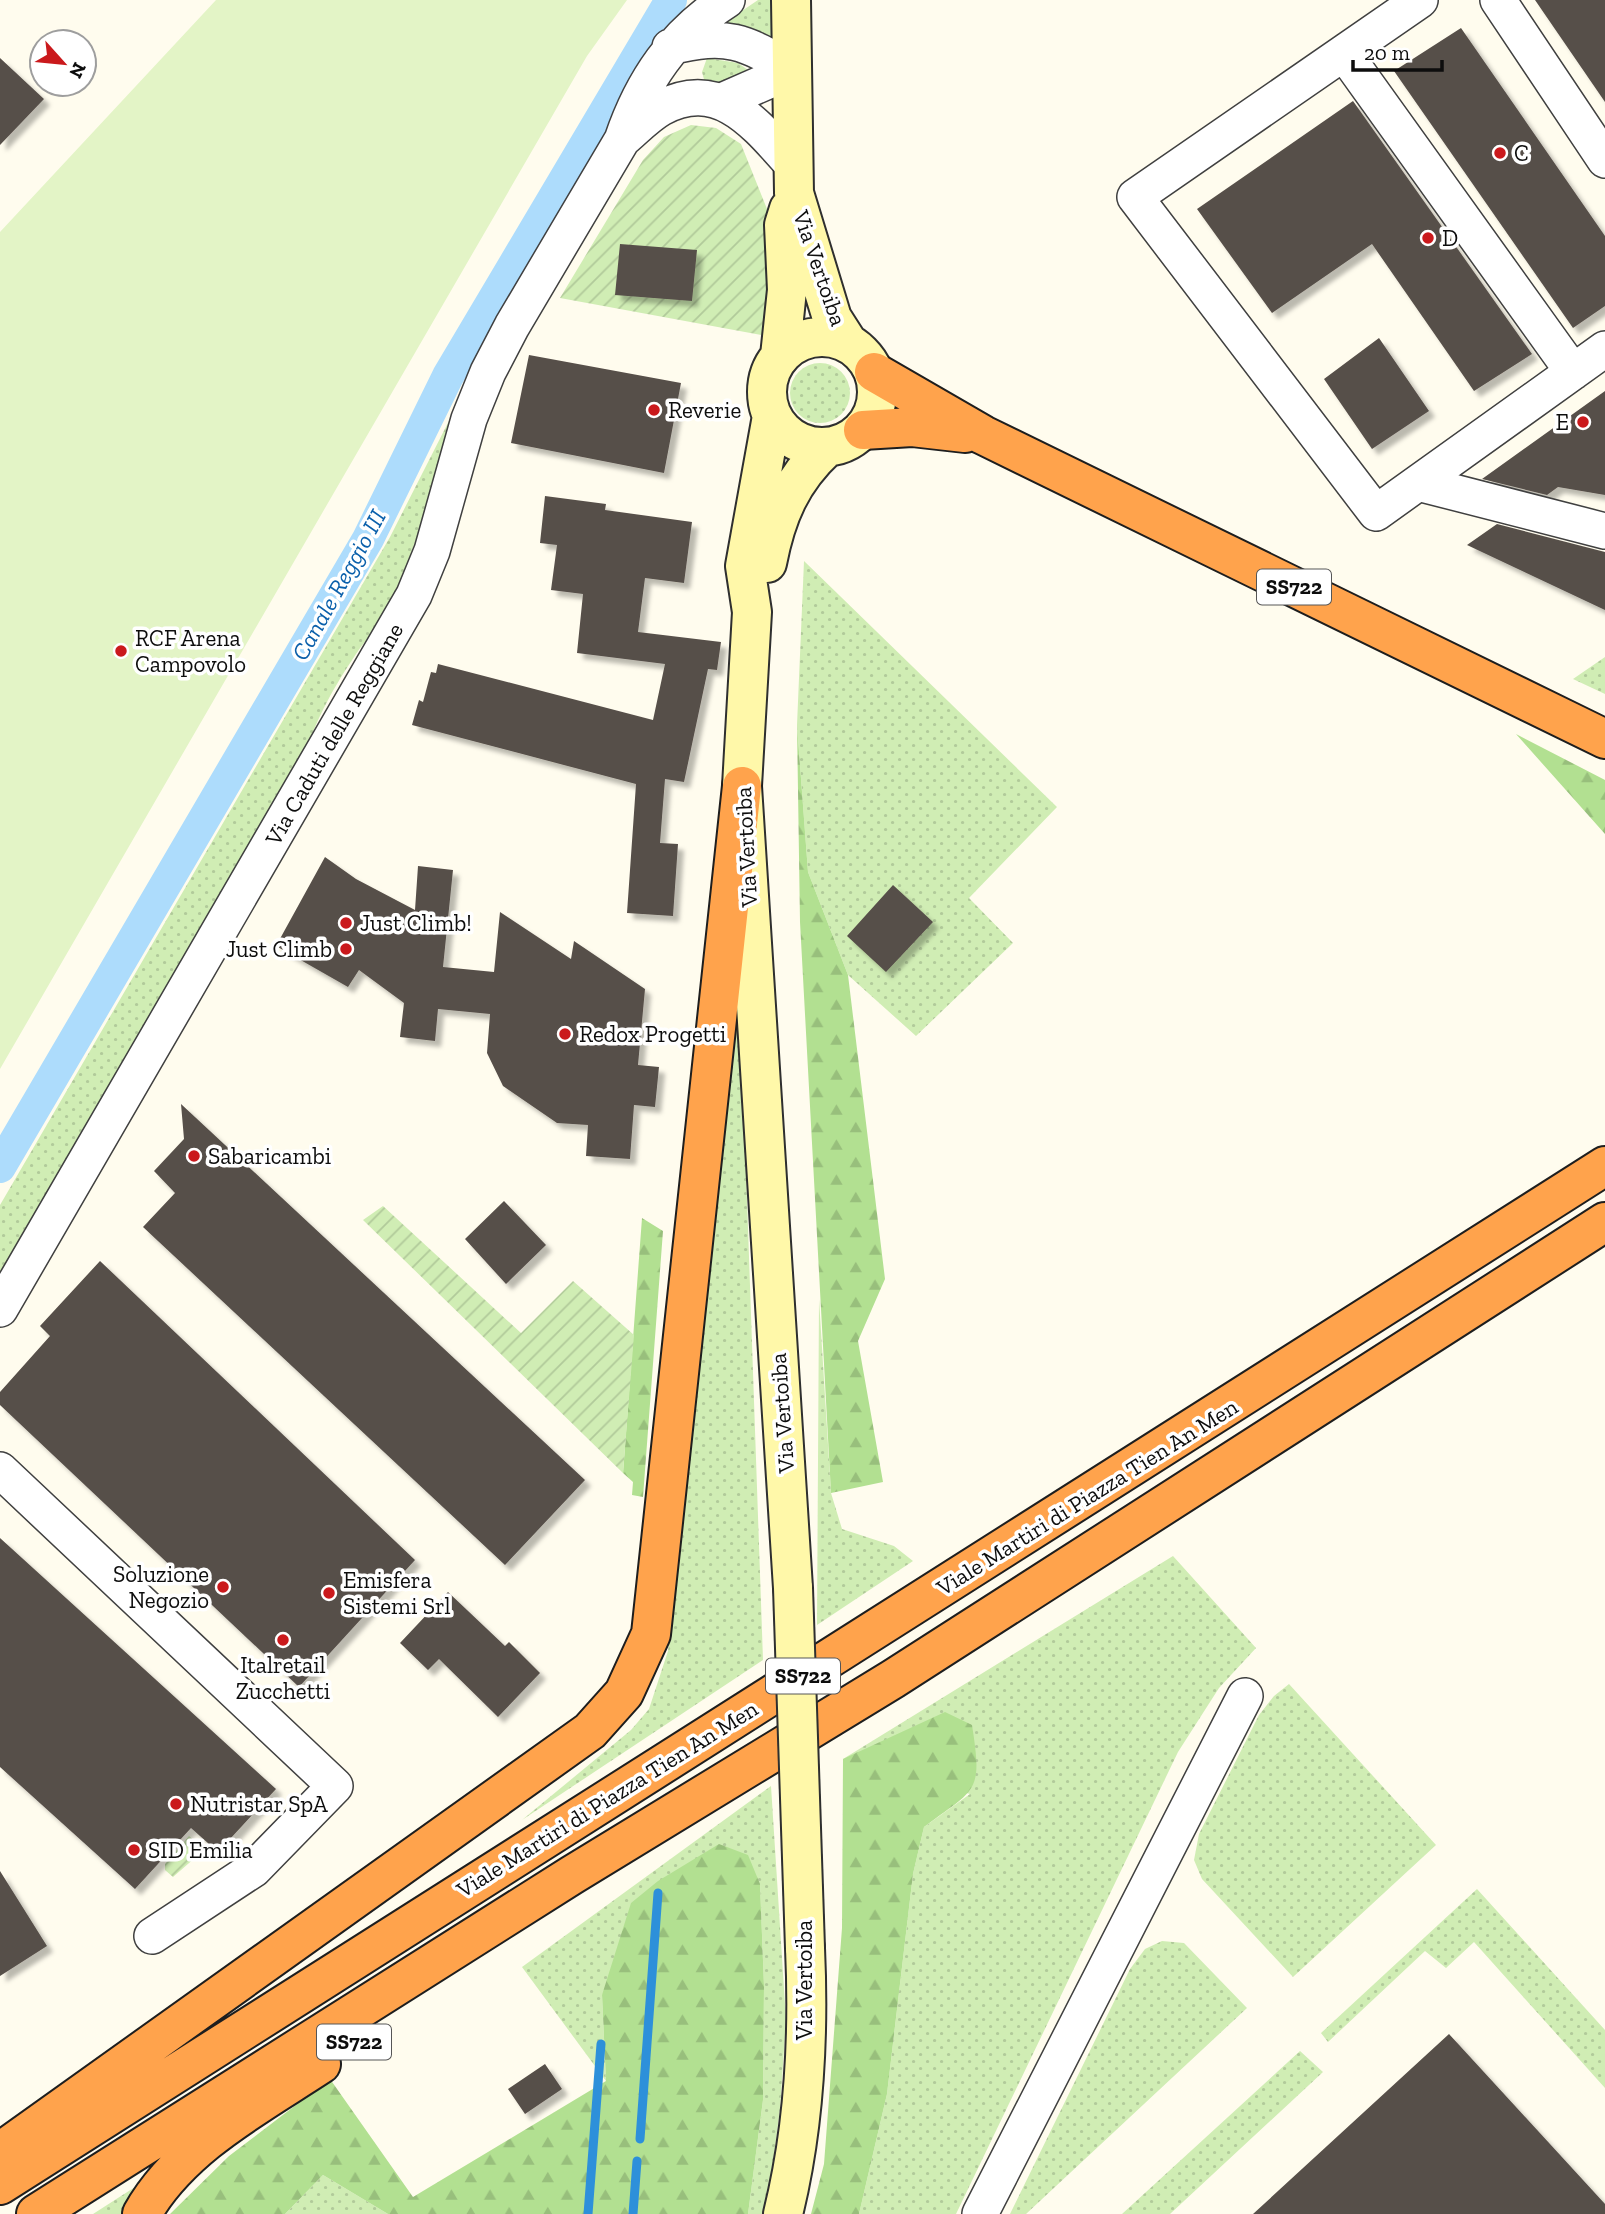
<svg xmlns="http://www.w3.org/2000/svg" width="1605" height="2214" font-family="'Zilla Slab',serif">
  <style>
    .grass { fill: url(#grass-dots) }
    .forest { fill: url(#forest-firs) }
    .garden { fill: url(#garden-furrows) }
    .pitch { fill: #e3f4c6 }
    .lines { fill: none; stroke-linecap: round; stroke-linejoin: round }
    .stream { stroke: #2d90da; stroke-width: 9 }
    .canal { stroke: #addcfc; stroke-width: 32 }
    .building { fill: #574f49; filter: url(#shadow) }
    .street-casing { stroke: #404040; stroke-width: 38 }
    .secondary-casing { stroke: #2f2f2f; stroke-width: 42 }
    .highway-casing { stroke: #1e1e1e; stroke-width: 42 }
    .street { stroke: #fff; stroke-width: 35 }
    .secondary { stroke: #fff8a9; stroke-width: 38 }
    .highway { stroke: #ffa34c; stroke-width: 38 }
    .secondary-bridge-casing { stroke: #2f2f2f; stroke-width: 42; stroke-linecap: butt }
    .secondary-bridge { stroke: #fff8a9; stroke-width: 38 }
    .poi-dot { fill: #ca191c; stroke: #fff; stroke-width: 2.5 }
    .labels { text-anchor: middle; stroke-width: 7; stroke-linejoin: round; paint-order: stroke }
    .shield { fill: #fff; stroke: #565656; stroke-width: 2 }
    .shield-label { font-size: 21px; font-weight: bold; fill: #0d0d0d }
    .poi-label { font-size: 23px; fill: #0d0d0d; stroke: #fff; text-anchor: start }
    .street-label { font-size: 23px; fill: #0d0d0d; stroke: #fff }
    .water-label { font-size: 24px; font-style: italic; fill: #0b60ab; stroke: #fff }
  </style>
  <defs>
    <pattern id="grass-dots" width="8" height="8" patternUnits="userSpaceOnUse" patternTransform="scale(1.75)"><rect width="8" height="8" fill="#d0edb4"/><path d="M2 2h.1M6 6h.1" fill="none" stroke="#b1ca9a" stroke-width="1.8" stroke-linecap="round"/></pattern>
    <pattern id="forest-firs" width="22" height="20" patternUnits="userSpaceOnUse" patternTransform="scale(1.75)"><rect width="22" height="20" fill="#b2e091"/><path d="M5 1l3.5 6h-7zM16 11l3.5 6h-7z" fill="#98bf7c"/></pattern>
    <pattern id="garden-furrows" width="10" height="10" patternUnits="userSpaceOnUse" patternTransform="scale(1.75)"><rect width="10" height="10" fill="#d0edb4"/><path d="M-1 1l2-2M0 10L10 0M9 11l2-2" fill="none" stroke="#b1ca9a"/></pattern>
    <filter id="shadow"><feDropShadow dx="6" dy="6" stdDeviation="2" flood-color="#0004"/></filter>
  </defs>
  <rect width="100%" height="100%" fill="#fffcee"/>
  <!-- grass -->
  <path class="grass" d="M758,0H776L773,50L708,34Z
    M707,58L738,63L758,77L738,90L705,83L702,72Z
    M790 393a30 30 0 1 1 60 0a30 30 0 1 1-60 0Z
    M455,409C435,480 417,550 384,616C376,631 365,640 356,654C336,684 315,719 306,754L0,1309V1205L390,537Z
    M804,561L1057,807L969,898L1013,943L916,1036L848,975L808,872L797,725Z
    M1605,657V694L1573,679Z
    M738,940L763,1660L522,1820L631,1730L649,1709L668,1651Z
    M819,1299L831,1493L842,1529L894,1546L913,1561L817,1625Z
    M1173,1556L1256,1648L1219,1688L1178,1752L956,2214H859L887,2094L913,1874L924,1827L970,1794L843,1759Z
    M1289,1684L1436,1845L1293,1977L1202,1879L1194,1860L1199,1834L1259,1715L1274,1696Z
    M771,1786L786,2020L780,2109L768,2201L764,2214H748L763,2100L764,1986L760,1884L602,1995L606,2081L522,1967Z
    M1477,1889L1605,2030V2088L1474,1942L1446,1968L1425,1951L1328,2042L1321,2033Z
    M1162,1941L1184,1943L1247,2008L1026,2214H1010L1130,1969L1145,1949Z
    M1300,2051L1323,2072L1170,2214H1122Z
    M160,2171L125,2214H93Z
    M323,2175L388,2214H285Z"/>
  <!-- forest -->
  <path class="forest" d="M797,725L808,872L848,975L885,1279L858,1341L883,1482L831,1493L800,922Z
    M1516,734L1605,780V834Z
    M642,1218L663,1231L643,1497L632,1495L633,1482L623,1473Z
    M945,1712L972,1725C983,1794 976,1788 924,1827L913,1874L887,2094L859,2214H811L824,2164L842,1928L843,1759Z
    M719,1844L748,1855L760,1884L764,1986L763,2100L748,2214H388L323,2175L285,2214H170L229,2156L330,2079L413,2197L606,2081L602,1995L631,1903L658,1881Z"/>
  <!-- garden -->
  <path class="garden" d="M691,125L716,128L741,144L767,209L772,240L767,336L560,298L643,160L664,137Z
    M383,1206L521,1333L573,1281L634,1335L623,1473L363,1220Z
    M189,1836L204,1850L173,1877L165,1870V1864Z"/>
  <!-- pitch -->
  <path class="pitch" d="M216,0H627L587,56L0,1069V232Z"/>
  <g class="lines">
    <!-- stream -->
    <path class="stream" d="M640,2139L658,1893
      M588,2214L601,2044
      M633,2214L637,2161"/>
    <!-- canal -->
    <path class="canal" d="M0,1167L368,539L448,376L671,0"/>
  </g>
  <!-- building -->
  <path class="building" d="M1535,0H1605V102Z
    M1461,28L1605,236V306L1573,328L1394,71Z
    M0,58L44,99L0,145Z
    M1353,101L1532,354L1474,391L1372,244L1272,313L1197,209Z
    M620,244L697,250L692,301L615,295Z
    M1379,338L1429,411L1372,449L1324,379Z
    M529,355L681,383L664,473L511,443Z
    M1605,391V495L1558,487L1547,495L1482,479Z
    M545,496L606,504L605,510L692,522L684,583L645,578L638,632L721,642L717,670L708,669L684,782L665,779L660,843L678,844L673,916L627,913L636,784L412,725L419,700L423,702L431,672L436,673L438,664L653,720L665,664L577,653L583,594L551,590L557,545L540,543Z
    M1497,524L1605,552V610L1467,545Z
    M325,857L356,879L415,910L418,866L453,870L443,967L494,972L500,912L571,959L574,941L645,989L638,1065L659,1067L655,1107L634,1105L630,1159L586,1156L588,1125L557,1123L503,1086L487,1053L490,1014L438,1009L435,1041L400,1037L404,1003L359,970L348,987L276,946Z
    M893,885L933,922L886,972L847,936Z
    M181,1104L585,1480L505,1565L143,1227L175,1193L154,1171L184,1139Z
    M504,1201L546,1245L506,1284L465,1239Z
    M100,1261L415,1560L299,1687L0,1405V1392L50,1336L40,1326Z
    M0,1538L276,1789L218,1852L191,1828L135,1889L0,1767Z
    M448,1592L505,1646L509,1642L540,1673L498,1717L439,1659L428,1670L400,1643Z
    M0,1871L47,1946L0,1976Z
    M1449,2034L1605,2204V2214H1253Z
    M545,2064L562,2089L525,2114L508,2089Z"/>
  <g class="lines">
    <!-- street casing -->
    <g class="street-casing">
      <path id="street" d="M1420,0L1135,197L1376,513L1605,349
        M1498,0L1605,160
        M670,47C728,33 743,41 793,70
        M1344,53L1573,372
        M722,101L793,70
        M623,139C635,129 647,116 661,108C719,77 755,123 791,163
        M1418,483L1605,531
        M0,1309L414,595L432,551L469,419L488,372L512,326L622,140C642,81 674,34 727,0
        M0,1470L335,1786L254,1869L152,1936
        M980,2214L1245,1696"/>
    </g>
    <!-- secondary casing -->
    <g class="secondary-casing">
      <path id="secondary" d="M791,0L794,193L832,318L848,343
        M767 392a55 55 0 1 1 110 0a55 55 0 1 1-110 0Z
        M780,356L787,290L784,225L789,209
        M772,416L745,566L752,612L742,786L793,1588
        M767,563C776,516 791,480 827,447
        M783,2214C804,2129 809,2035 805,1948"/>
    </g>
    <!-- highway casing -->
    <g class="highway-casing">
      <path id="highway" d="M874,372L983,435L1605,739
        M863,430L912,427L965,433
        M0,2152L590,1731L624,1693L651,1634L742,786
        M0,2185L1605,1166
        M36,2214L572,1875L893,1679L1605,1222
        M142,2214C180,2146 259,2105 321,2064"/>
    </g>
    <!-- street -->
    <use href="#street" class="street"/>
    <!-- secondary -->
    <use href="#secondary" class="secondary"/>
    <!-- highway -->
    <use href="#highway" class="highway"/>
    <!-- secondary-bridge casing -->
    <g class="secondary-bridge-casing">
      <path id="secondary-bridge" d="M793,1588L805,1948"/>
    </g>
    <!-- secondary-bridge -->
    <use href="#secondary-bridge" class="secondary-bridge"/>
  </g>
  <!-- markers -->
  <g class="poi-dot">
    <circle cx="1500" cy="153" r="7"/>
    <circle cx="1428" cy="238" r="7"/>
    <circle cx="654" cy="410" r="7"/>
    <circle cx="1583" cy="422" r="7"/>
    <circle cx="121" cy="651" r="7"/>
    <circle cx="346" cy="923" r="7"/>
    <circle cx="346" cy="949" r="7"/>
    <circle cx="565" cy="1034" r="7"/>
    <circle cx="194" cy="1156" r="7"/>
    <circle cx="223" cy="1587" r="7"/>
    <circle cx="329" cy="1593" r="7"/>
    <circle cx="283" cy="1640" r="7"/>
    <circle cx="176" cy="1804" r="7"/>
    <circle cx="134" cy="1850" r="7"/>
  </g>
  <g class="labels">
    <!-- shield labels -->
    <g class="shield">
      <rect x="1257" y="569.5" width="74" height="35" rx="5"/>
      <rect x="766" y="1658.5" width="74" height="35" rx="5"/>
      <rect x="317" y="2024.5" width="74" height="35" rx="5"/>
    </g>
    <g class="shield-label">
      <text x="1294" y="594">SS722</text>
      <text x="803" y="1683">SS722</text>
      <text x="354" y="2049">SS722</text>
    </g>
    <!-- poi labels -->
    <g class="poi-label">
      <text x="1514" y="161">C</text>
      <text x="1442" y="246">D</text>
      <text x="668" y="418">Reverie</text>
      <text x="1569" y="430" text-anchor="end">E</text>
      <text x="135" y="646">RCF Arena<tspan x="135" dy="26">Campovolo</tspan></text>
      <text x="360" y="931">Just Climb!</text>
      <text x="332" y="957" text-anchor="end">Just Climb</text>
      <text x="579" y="1042">Redox Progetti</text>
      <text x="208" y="1164">Sabaricambi</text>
      <text x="209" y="1582" text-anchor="end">Soluzione<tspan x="209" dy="26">Negozio</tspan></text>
      <text x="343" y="1588">Emisfera<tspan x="343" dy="26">Sistemi Srl</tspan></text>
      <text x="283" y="1673" text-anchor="middle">Italretail<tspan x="283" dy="26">Zucchetti</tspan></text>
      <text x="190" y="1812">Nutristar SpA</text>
      <text x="148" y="1858">SID Emilia</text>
    </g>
    <!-- street labels -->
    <g class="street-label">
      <text transform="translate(820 268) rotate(71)" y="8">Via Vertoiba</text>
      <text transform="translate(334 734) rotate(-60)" y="8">Via Caduti delle Reggiane</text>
      <text transform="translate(746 847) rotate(-93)" y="8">Via Vertoiba</text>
      <text transform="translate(782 1413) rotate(-94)" y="8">Via Vertoiba</text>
      <text transform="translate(1087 1497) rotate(-32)" y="8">Viale Martiri di Piazza Tien An Men</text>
      <text transform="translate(607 1799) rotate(-32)" y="8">Viale Martiri di Piazza Tien An Men</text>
      <text transform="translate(804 1980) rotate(-90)" y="8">Via Vertoiba</text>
    </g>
    <!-- water labels -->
    <g class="water-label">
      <text transform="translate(339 585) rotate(-61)" y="8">Canale Reggio III</text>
    </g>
  </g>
  <!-- north arrow -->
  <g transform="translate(63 63) rotate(117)"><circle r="33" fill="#ffffff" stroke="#9e9e9e" stroke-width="2"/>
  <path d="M0-5L12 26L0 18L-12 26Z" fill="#ca191c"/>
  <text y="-10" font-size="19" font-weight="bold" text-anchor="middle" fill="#0d0d0d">N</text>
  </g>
  <!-- scale -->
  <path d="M1353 60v10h89v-10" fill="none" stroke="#0d0d0d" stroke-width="3.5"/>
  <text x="1364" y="60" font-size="21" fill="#0d0d0d" stroke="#ffffff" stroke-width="5" paint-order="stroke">20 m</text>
</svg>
